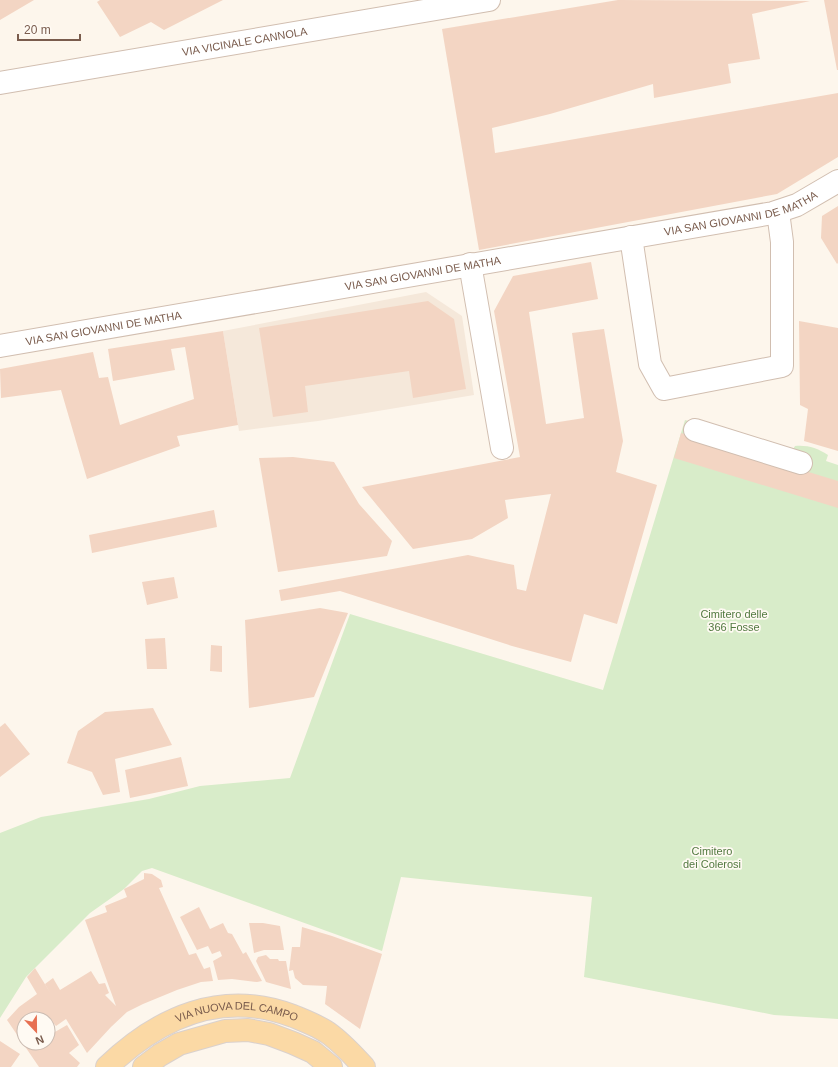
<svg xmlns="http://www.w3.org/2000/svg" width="838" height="1067" font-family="Helvetica,sans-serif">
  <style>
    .residential { fill: #f5e8da }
    .green { fill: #d8ecc9 }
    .building { fill: #f3d5c3 }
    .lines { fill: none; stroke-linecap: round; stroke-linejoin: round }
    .minor-casing { stroke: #d1beb0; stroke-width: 24 }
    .major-casing { stroke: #dad1cd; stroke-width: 24 }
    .minor { stroke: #fff; stroke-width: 22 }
    .major { stroke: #fbd9a5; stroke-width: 22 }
    .labels { text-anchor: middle; stroke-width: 3.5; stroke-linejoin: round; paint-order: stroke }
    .street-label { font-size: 11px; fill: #7a5c4d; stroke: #fffaf3 }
    .park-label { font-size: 11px; fill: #537a41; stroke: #fffaf3 }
  </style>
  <rect width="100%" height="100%" fill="#fdf6ec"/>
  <!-- residential -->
  <path class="residential" d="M426,292L462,316L474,395L318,421L239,431L223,331Z"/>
  <!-- green -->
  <path class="green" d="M685,420L792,451L795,446C808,445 817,448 828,455L826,461L838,465V1019L774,1015L584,977L592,897L401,877L382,951L152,868L142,871L124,889L90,913L26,977L0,1018V833L41,817L149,799L200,786L290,778L350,614L603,690Z"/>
  <!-- building -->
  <path class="building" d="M0,0H34L0,20Z
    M100,0H223L164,30L151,22L120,37L97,2Z
    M618,0L810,1L752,14L760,59L728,64L731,83L654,98L653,84L550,114L492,128L495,153L838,93V157L777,194L479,250L442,29Z
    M824,0H838V70H837Z
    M838,206V263L837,264L821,238L822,216Z
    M591,262L598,299L529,312L546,424L584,418L572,333L604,329L623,441L616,472L657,485L617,624L584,614L571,662L512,646L340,591L281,601L279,590L468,555L514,565L517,589L526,591L551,494L505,500L508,518L472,539L413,549L362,487L520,457L494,311L513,276Z
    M428,301L454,319L466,389L413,398L409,371L305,386L308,412L273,417L259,328Z
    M799,321L838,328V451L804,441L808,409L800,405Z
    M223,331L238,425L177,436L180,446L87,479L61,390L1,398L0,369L93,352L99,378L108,377L120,425L194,399L185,347L171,349L175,370L113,381L108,349Z
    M681,433L838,481V508L674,458Z
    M293,457L334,462L359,504L392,541L387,556L278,572L259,458Z
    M214,510L217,527L92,553L89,535Z
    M174,577L178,598L147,605L142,582Z
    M320,608L348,613L314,697L249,708L245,620Z
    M165,638L167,669H147L145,639Z
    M211,645L222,646V672L210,671Z
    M153,708L172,745L115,759L120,792L103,795L92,772L67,763L78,731L105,712Z
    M5,723L30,754L0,777V727Z
    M181,757L188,786L130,798L125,770Z
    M144,873L152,874L161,880L163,887L159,888L189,955L196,953L204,969L210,967L213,981L201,982L177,990L143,1004L127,1012L111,1027L87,1053L66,1019L56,1026L50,1019L48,1021V1019H24V1043H48V1036L67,1025L79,1045L69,1053L80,1063L77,1067H39L7,1020L19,1007L37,994L27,977L35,968L51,994L45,984L53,978L60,990L91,971L99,984L105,983L109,993L105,995L116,1006L85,920L107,912L105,906L127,897L124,889L144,879Z
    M199,907L210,929L223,923L228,933L232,934L243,954L246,952L262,981L257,982L232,979L218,980L213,961L222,956L220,951L212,954L208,946L197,950L180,917Z
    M249,923H263L280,926L284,950H264L254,953Z
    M302,927L332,936L382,954L360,1029L325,1004L327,986L303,985L295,978L293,970L289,971L292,947H300Z
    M266,955L270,959H278L279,961H286L291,989L266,982L256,961L258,957Z
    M0,1041L20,1054L11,1067H0Z"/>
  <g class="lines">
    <!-- minor casing -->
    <g class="minor-casing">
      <g id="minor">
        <path id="s1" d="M0,83L489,0"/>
        <path d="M631,237L650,364L664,389L782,366V242L778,212"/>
        <path d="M470,264L502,448"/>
        <path id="s2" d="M0,346L773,213L797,205L838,181"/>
        <path d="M695,430L801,463"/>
      </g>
    </g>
    <!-- major casing -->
    <g class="major-casing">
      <g id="major">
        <path id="s3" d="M107,1067C159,1017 222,989 293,1016C305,1021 321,1027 331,1035C344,1045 354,1056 364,1067"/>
        <path d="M144,1067L160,1055L179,1044L225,1031L248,1030L269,1034L293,1043L313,1052L331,1067"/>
      </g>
    </g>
    <!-- minor -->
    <use href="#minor" class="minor"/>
    <!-- major -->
    <use href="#major" class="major"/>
  </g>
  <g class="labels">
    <!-- street labels -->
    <g class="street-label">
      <text dy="4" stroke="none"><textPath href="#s1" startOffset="248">VIA VICINALE CANNOLA</textPath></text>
      <text dy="4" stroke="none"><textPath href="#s2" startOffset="753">VIA SAN GIOVANNI DE MATHA</textPath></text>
      <text dy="4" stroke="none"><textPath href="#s2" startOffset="429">VIA SAN GIOVANNI DE MATHA</textPath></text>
      <text dy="4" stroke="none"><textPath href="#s2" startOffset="105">VIA SAN GIOVANNI DE MATHA</textPath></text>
      <text dy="4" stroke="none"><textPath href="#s3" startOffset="147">VIA NUOVA DEL CAMPO</textPath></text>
    </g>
    <!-- park labels -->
    <g class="park-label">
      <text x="734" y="618">Cimitero delle<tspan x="734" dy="13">366 Fosse</tspan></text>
      <text x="712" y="855">Cimitero<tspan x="712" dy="13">dei Colerosi</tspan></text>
    </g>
  </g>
  <!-- north arrow -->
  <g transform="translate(36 1031) rotate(158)"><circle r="19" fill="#fffaf3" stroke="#cabbb1"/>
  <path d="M0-3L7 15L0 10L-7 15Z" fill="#e76f51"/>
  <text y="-6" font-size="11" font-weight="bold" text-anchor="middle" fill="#7a5c4d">N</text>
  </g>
  <!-- scale -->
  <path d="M18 34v6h62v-6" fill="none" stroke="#7a5c4d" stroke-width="2"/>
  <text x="24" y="34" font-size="12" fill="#7a5c4d" stroke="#fffaf3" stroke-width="3" paint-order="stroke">20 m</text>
</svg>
